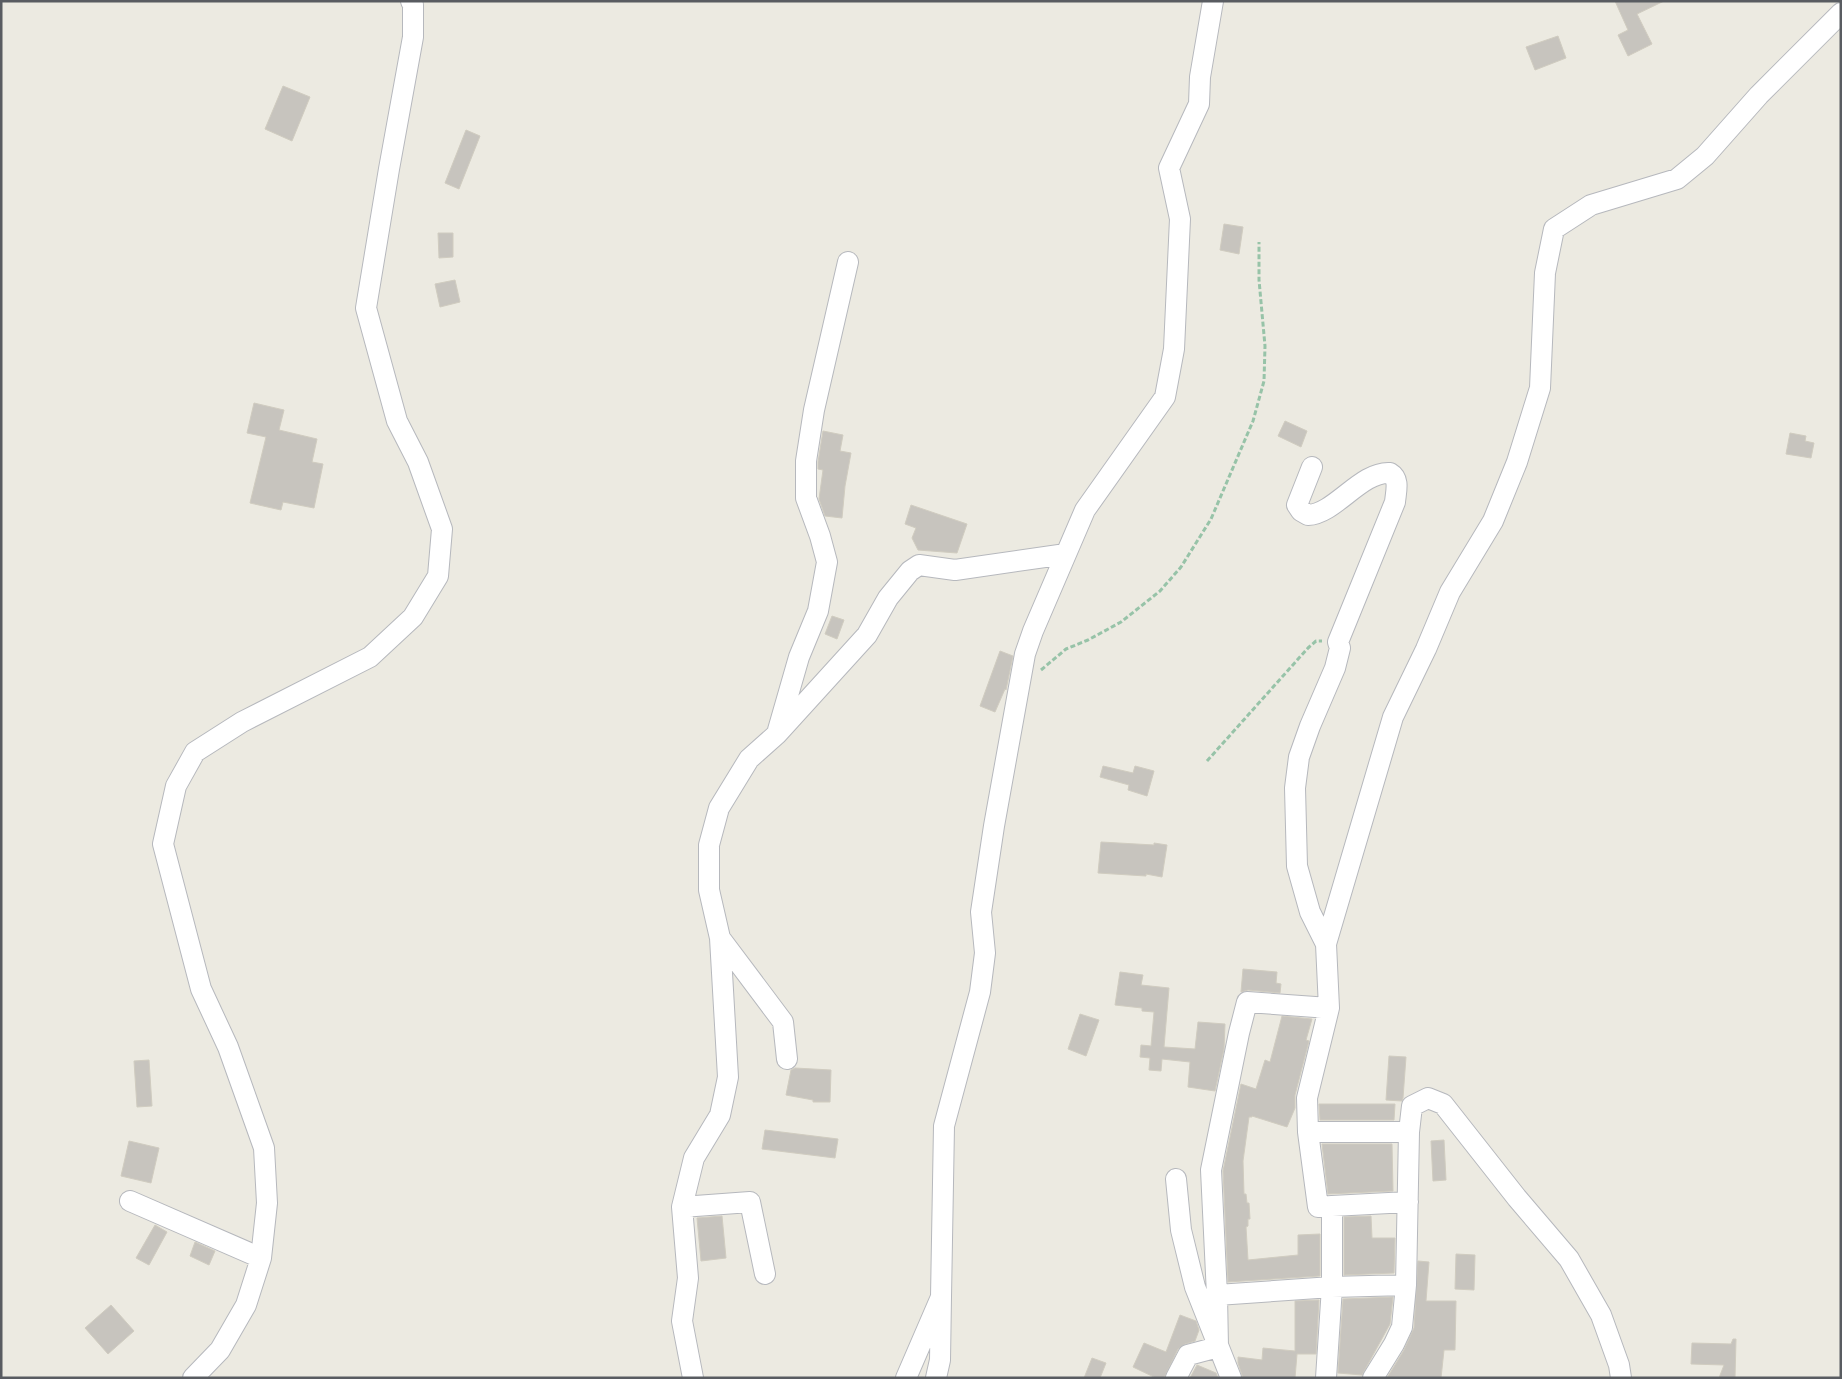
<svg xmlns="http://www.w3.org/2000/svg" width="1842" height="1379" font-family="Cabin,sans-serif">
  <style>
    .building { fill: #c7c4be; stroke: #d0ccc0 }
    .lines { fill: none; stroke-linecap: round; stroke-linejoin: round }
    .minor-casing { stroke: #b6b8bd; stroke-width: 22 }
    .path { stroke: #97c3a8; stroke-width: 3; stroke-dasharray: 5 2.5; stroke-linecap: butt }
    .minor { stroke: #fff; stroke-width: 20 }
  </style>
  <rect width="100%" height="100%" fill="#eceae1"/>
  <!-- building -->
  <path class="building" d="M1615,1H1664L1637,14L1652,44L1628,56L1618,35L1628,30Z
    M1558,36L1566,58L1535,70L1526,47Z
    M283,86L310,97L292,141L265,129Z
    M466,130L480,136L459,189L445,183Z
    M1224,224L1243,227L1239,254L1220,250Z
    M438,233H453V257L439,258Z
    M455,280L460,302L440,307L435,284Z
    M254,403L284,410L279,430L317,439L312,462L323,464L314,508L283,502L281,510L250,503L266,437L247,433Z
    M1285,421L1307,431L1301,447L1278,436Z
    M823,431L843,435L840,451L851,453L845,486L842,518L825,516L819,499L823,470L818,469V462Z
    M1790,433L1806,436L1805,441L1814,443L1811,458L1786,454Z
    M911,505L967,524L957,553L918,550L912,538L916,528L905,524Z
    M832,616L844,620L837,639L825,634Z
    M1000,651L1013,656L1006,690L1005,689L995,712L980,706Z
    M1103,766L1133,773L1135,766L1154,771L1147,796L1128,790L1129,785L1100,777Z
    M1101,842L1154,845V843L1167,845L1162,877L1146,874V876L1098,873Z
    M1243,969L1277,972L1276,983L1281,984L1280,993L1248,990L1241,992Z
    M1120,972L1143,975L1141,985L1169,988L1164,1047L1195,1049L1198,1022L1225,1024L1224,1049L1215,1091L1188,1087L1190,1062L1162,1059L1161,1071L1149,1070L1150,1058L1140,1057L1141,1045L1151,1046L1154,1012L1142,1011V1008L1115,1005Z
    M1080,1014L1099,1020L1086,1056L1068,1049Z
    M1282,1016L1312,1019L1306,1040L1309,1041L1295,1095V1108L1287,1127L1252,1116V1117H1249L1243,1161L1244,1194H1246L1247,1203H1249L1250,1219H1248V1226L1246,1227L1248,1260L1298,1255V1235L1320,1234V1276L1228,1282L1223,1171L1241,1084L1256,1089L1265,1060L1270,1062Z
    M1389,1056L1406,1057L1403,1098L1402,1101L1386,1100Z
    M149,1060L152,1106L137,1107L134,1061Z
    M795,1068L831,1070L830,1102H813V1100L786,1095L791,1070Z
    M1319,1104H1395L1394,1120H1320Z
    M765,1130L838,1139L835,1158L762,1149Z
    M1444,1140L1446,1180L1433,1181L1431,1141Z
    M129,1141L159,1148L151,1183L121,1176Z
    M1322,1144H1392L1393,1191L1328,1194Z
    M722,1216L726,1258L701,1261L697,1218Z
    M1371,1216L1372,1238H1395L1394,1273L1344,1275V1217Z
    M155,1225L167,1232L149,1265L136,1258Z
    M195,1242L215,1251L209,1265L190,1256Z
    M1456,1254L1475,1255L1474,1290L1455,1289Z
    M1418,1261L1429,1262L1426,1301H1456L1455,1350H1444L1441,1378H1387L1404,1350L1414,1328Z
    M1393,1297L1390,1324L1362,1375L1338,1373L1343,1299Z
    M1319,1300L1316,1354H1297L1295,1378H1243L1238,1363V1357L1262,1360L1263,1348L1295,1351V1301Z
    M111,1305L134,1331L108,1354L85,1328Z
    M1180,1315L1196,1321L1199,1330L1195,1341L1185,1344L1178,1349L1164,1378H1156L1133,1367L1144,1343L1166,1352Z
    M1733,1339H1736L1735,1378H1719L1724,1365L1691,1364L1692,1343L1731,1344Z
    M1092,1358L1106,1363L1100,1378H1084Z
    M1197,1365L1216,1373L1218,1378H1190Z"/>
  <g class="lines">
    <!-- minor casing -->
    <g class="minor-casing">
      <path id="minor" d="M1312,467L1297,505L1301,511L1308,515C1335,514 1361,471 1390,473C1400,479 1396,491 1395,502L1338,642L1340,648L1335,668L1310,726L1299,757L1295,788L1297,866L1310,912L1326,944
        M778,730L799,657L818,611L827,562L820,536L806,498V461L814,410L848,262
        M720,938L783,1022L787,1059
        M1308,1132H1409
        M1176,1179L1181,1230L1195,1287L1231,1378
        M130,1201L261,1258
        M1332,1206L1408,1202
        M682,1207L750,1202L765,1274
        M1217,1295L1211,1170L1239,1033L1247,1002L1329,1008
        M941,1297L944,1126L980,992L985,953L981,912L994,826L1025,654L1033,631L1085,510L1165,397L1174,349L1180,219L1169,168L1199,104L1200,77L1213,1
        M193,1378L220,1350L246,1305L261,1258L267,1203L264,1148L228,1047L201,989L163,844L176,786L195,752L242,722L370,657L413,617L438,576L442,529L418,462L397,421L366,308L389,169L413,37V5L411,1
        M693,1378L682,1321L688,1278L682,1207L694,1158L720,1115L728,1077L720,938L709,890V845L719,808L749,759L777,734L867,635L888,598L910,571L919,565L955,570L1066,554
        M906,1378L941,1297L940,1360L936,1378
        M1176,1378L1188,1355L1218,1347L1217,1295L1332,1287L1406,1285
        M1326,1378L1332,1287V1206L1318,1207L1308,1132L1307,1098L1329,1008L1326,944L1393,717L1426,649L1450,592L1493,521L1517,462L1540,388L1545,273L1554,229L1591,205L1677,179L1705,156L1759,95L1841,13
        M1373,1378L1394,1344L1402,1327L1406,1285L1409,1132L1412,1106L1428,1098L1443,1104L1517,1198L1569,1259L1601,1315L1619,1365L1621,1378"/>
    </g>
    <!-- path -->
    <path class="path" d="M1041,670L1066,649L1088,640L1121,622L1160,591L1181,567L1211,519L1253,421L1264,381L1265,346L1259,280V242
      M1207,761L1308,648L1316,641H1322"/>
    <!-- minor -->
    <use href="#minor" class="minor"/>
  </g>
  <!-- border -->
  <rect width="1842" height="1379" fill="none" stroke="#595c61" stroke-width="5"/>
</svg>
